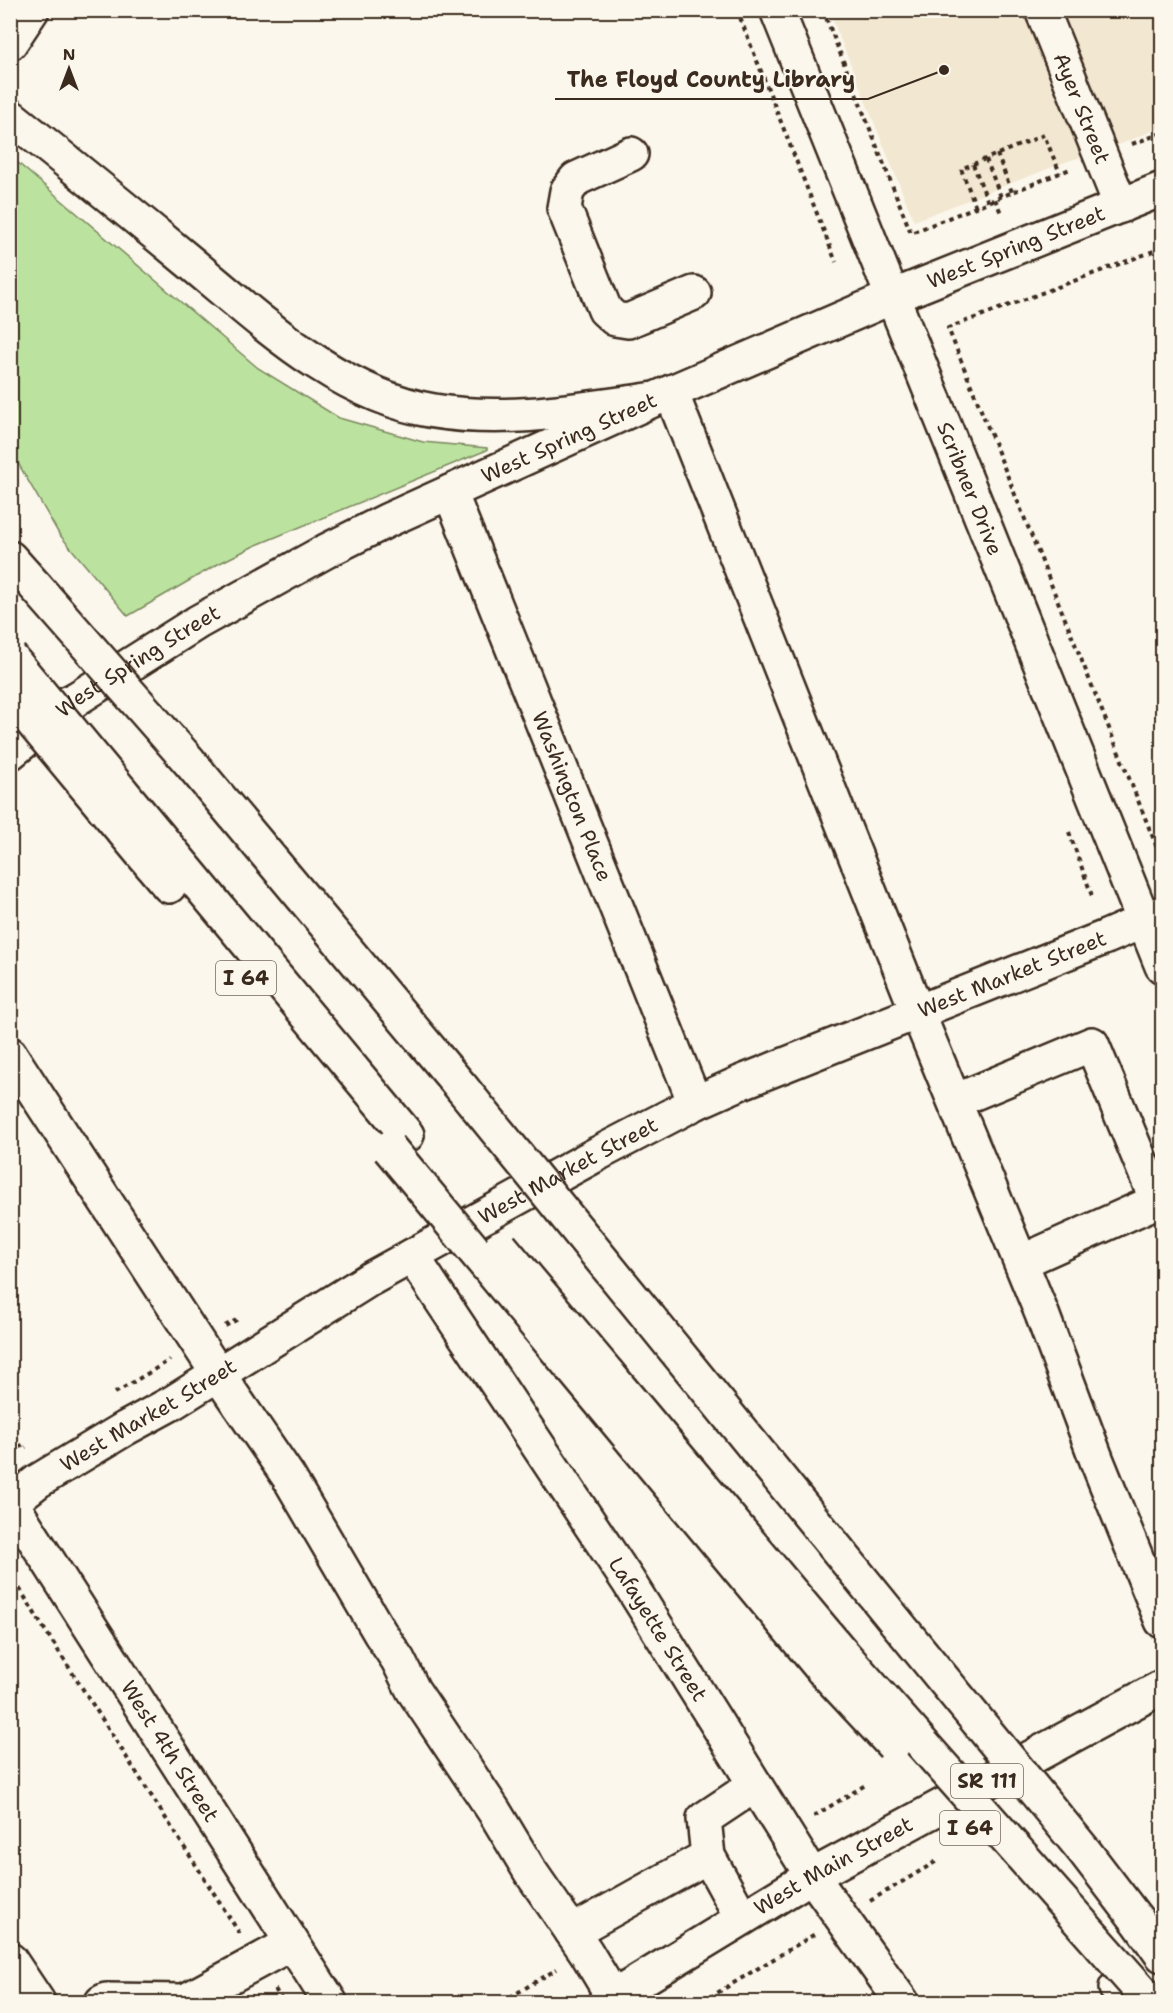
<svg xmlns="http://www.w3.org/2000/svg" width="1173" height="2013" font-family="'Shantell Sans',sans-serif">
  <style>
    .built { fill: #f2e7d1 }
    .green { fill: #bbe39f; stroke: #7b865e; stroke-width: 1.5 }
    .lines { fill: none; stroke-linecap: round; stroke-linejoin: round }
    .minor-casing { stroke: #3b2a1e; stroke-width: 38 }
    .major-casing { stroke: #3b2a1e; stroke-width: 38 }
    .highway-casing { stroke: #3b2a1e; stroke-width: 38 }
    .path { stroke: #3b2a1e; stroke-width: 4; stroke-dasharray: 4.5 4.5; stroke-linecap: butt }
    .minor { stroke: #fbf7ec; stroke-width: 33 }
    .major { stroke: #fbf7ec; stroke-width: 33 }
    .highway { stroke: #fbf7ec; stroke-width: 33 }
    .highway-bridge-casing { stroke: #3b2a1e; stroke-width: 38; stroke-linecap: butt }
    .highway-bridge { stroke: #fbf7ec; stroke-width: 33 }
    .labels { text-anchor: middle; stroke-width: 4.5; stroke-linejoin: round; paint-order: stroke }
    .shield { fill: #fbf7ec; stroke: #75685c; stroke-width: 1.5 }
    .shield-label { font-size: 20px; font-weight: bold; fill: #3b2a1e }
    .street-label { font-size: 21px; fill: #3b2a1e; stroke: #fbf7ec }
    .leader { fill: none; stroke: #3b2a1e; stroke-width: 2 }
    .callout-dot { fill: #3b2a1e; stroke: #fbf7ec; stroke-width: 2 }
    .callout-label { font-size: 22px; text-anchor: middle; font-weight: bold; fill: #3b2a1e; stroke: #fbf7ec; stroke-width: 4.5; stroke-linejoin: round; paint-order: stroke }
  </style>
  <rect width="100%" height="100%" fill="#fbf7ec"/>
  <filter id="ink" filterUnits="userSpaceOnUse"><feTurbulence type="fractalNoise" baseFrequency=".0167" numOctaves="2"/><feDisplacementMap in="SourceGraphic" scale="12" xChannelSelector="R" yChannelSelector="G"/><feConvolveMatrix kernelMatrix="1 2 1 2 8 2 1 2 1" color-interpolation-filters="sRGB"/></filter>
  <g filter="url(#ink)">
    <!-- built -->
    <path class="built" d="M829,11H1162V127L1116,146L1068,161L914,221Z"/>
    <!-- green -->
    <path class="green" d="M11,157L258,368L339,418L423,442L487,448V450L254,546L218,564L128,616L59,534L11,451Z"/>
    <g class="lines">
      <!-- minor casing -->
      <g class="minor-casing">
        <g id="minor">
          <path id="s1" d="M1042,10L1121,206"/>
          <path d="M631,154L576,179L567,191L564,208L605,310L615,319L628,321L694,293"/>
          <path d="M671,392L917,1011L1042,1314L1097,1461L1162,1621"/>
          <path id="s2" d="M450,492L695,1103"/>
          <path d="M10,1054L218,1374L288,1476L380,1633L398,1660L413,1690L494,1811L530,1871L586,1952L616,2002"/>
          <path d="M955,1101L1092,1044L1157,1201L1162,1198"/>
          <path id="s3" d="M412,1256L628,1581L812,1876L902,2002"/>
          <path d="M1021,1262L1157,1201"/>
          <path id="s4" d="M10,1503L38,1481L126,1428L172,1403L370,1279L599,1153L695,1103L742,1082L1106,937L1162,913"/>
          <path d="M742,1918L708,1856L704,1819L755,1785"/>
          <path d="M572,1932L708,1856"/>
          <path d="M10,1960L38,2002"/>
          <path d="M102,2002L106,2000L185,2001L292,1943"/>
        </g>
      </g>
      <!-- major casing -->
      <g class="major-casing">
        <g id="major">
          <path id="s5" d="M777,10L1162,966"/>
          <path id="s6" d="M10,753L76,699L198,622L326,551L388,520L655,399L892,297L1162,189"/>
          <path id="s7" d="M10,1501L330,2002"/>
          <path id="s8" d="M605,2002L812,1876L1162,1687"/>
        </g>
      </g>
      <!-- highway casing -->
      <g class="highway-casing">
        <path id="highway" d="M10,43L32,10
          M10,116C69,163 128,211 186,259C259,319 336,395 434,411C508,423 581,409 655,399
          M10,558L36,587
          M10,731L76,699
          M188,760L462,1088
          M121,791L407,1135
          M103,807L169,886
          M650,1319L897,1623
          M608,1374L842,1653
          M592,1392L823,1670
          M1137,1920L1162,1955
          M1116,1988L1130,2002"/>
      </g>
      <!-- path -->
      <path class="path" d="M737,10L836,262
        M823,10L911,233L1070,169
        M1132,144L1162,133
        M997,154L1012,192
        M986,159L1001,197
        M973,164L988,202
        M995,199L1001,213
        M976,207L961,169L1044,135L1060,173
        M1162,248L948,328L1162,860
        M1069,832L1092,896
        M225,1326L240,1318
        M115,1393L170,1360
        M10,1429L23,1449L26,1447
        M10,1573L43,1627L240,1934
        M814,1816L867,1784
        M870,1901L937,1861
        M275,1989L283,2002
        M502,2002L557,1969
        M702,2002L815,1934"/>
      <!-- minor -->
      <use href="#minor" class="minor"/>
      <!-- major -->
      <use href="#major" class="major"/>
      <!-- highway -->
      <use href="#highway" class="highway"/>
      <!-- highway-bridge casing -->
      <g class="highway-bridge-casing">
        <path id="highway-bridge" d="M36,587L188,760
          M10,657L121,791
          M10,695L103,807
          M462,1088L650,1319
          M389,1148L592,1392
          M501,1247L608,1374
          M897,1623L1085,1852L1137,1920
          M842,1653L1151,2002
          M823,1670L893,1745"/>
      </g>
      <!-- highway-bridge -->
      <use href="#highway-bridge" class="highway-bridge"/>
    </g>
  </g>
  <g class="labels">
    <!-- shield labels -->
    <g class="shield">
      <rect x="216" y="961" width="60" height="34" rx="4.5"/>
      <rect x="951" y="1764" width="72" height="34" rx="4.5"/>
      <rect x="940" y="1811" width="60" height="34" rx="4.5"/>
    </g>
    <g class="shield-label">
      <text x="246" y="985">I 64</text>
      <text x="987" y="1788">SR 111</text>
      <text x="970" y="1835">I 64</text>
    </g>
    <!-- street labels -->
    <g class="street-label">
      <text dy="7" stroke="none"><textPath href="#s1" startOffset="106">Ayer Street</textPath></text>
      <text dy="7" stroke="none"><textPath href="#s6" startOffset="1130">West Spring Street</textPath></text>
      <text dy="7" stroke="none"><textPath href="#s6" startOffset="644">West Spring Street</textPath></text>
      <text dy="7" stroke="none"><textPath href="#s5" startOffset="516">Scribner Drive</textPath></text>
      <text dy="7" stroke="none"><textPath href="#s6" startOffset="158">West Spring Street</textPath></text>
      <text dy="7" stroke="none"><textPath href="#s2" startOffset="328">Washington Place</textPath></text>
      <text dy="7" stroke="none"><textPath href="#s4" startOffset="1136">West Market Street</textPath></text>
      <text dy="7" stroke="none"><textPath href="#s4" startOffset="650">West Market Street</textPath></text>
      <text dy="7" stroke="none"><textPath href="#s4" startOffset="164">West Market Street</textPath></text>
      <text dy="7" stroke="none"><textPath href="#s3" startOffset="447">Lafayette Street</textPath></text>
      <text dy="7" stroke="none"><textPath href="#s7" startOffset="297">West 4th Street</textPath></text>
      <text dy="7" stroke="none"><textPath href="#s8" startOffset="266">West Main Street</textPath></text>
    </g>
  </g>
  <!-- callouts -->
  <path class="leader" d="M944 70L868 99H555"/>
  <circle class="callout-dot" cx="944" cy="70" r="6"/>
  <g class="callout-label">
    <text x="711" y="87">The Floyd County Library</text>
  </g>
  <!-- margin -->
  <rect width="1173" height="2013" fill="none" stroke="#fbf7ec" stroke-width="36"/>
  <rect x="18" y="18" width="1137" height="1977" fill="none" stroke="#3b2a1e" stroke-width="2" filter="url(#ink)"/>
  <!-- north arrow -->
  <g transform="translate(69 69)" stroke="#fbf7ec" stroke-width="4.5" paint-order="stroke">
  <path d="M0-4.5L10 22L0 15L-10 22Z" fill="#3b2a1e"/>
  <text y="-9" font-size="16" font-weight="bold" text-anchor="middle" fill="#3b2a1e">N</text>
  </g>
</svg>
